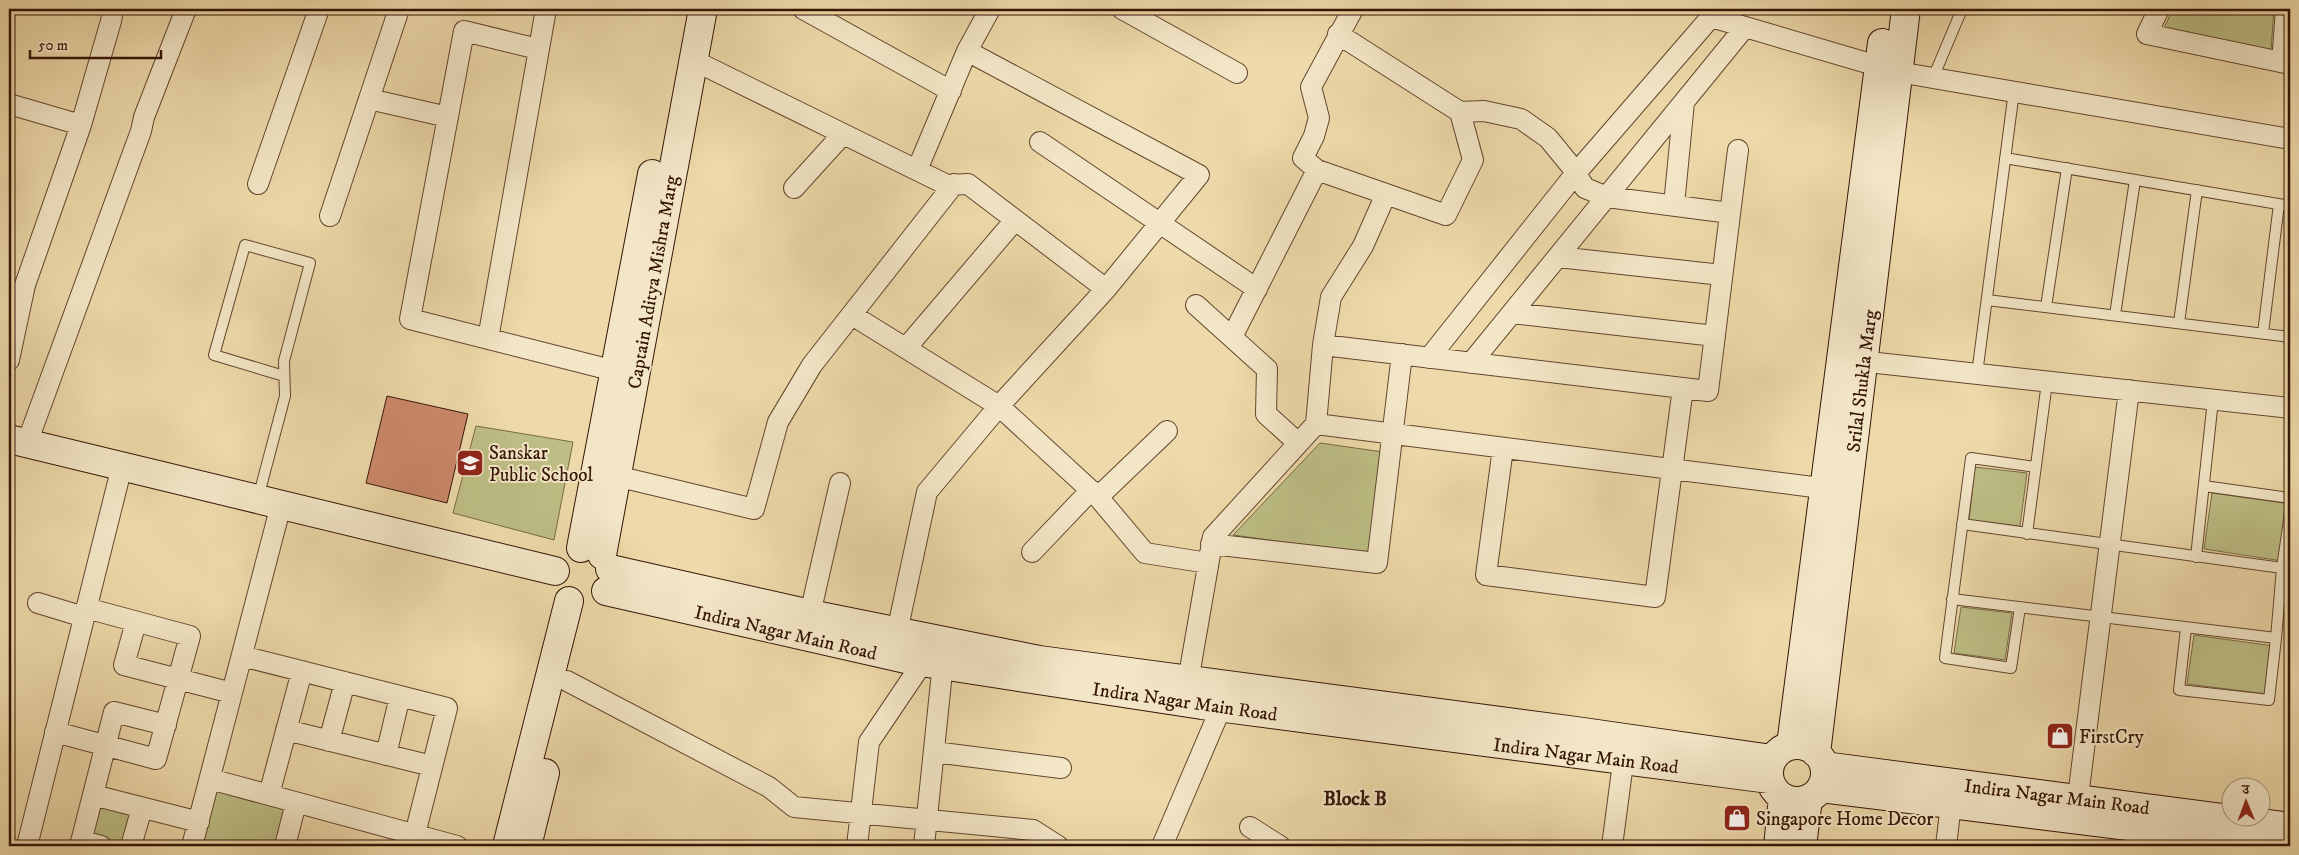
<svg xmlns="http://www.w3.org/2000/svg" width="2299" height="855" font-family="'IM FELL DW Pica','Noto Serif Devanagari',serif">
  <style>
    .green { fill: #bdbe85; stroke: #796a45 }
    .building { fill: #cd896a; stroke: #351505 }
    .lines { fill: none; stroke-linecap: round; stroke-linejoin: round }
    .lane-casing { stroke: #63462e; stroke-width: 12 }
    .street-casing { stroke: #63462e; stroke-width: 22 }
    .secondary-casing { stroke: #351505; stroke-width: 30 }
    .lane { stroke: #f3e6c7; stroke-width: 10 }
    .street { stroke: #f3e6c7; stroke-width: 20 }
    .secondary { stroke: #f3e6c7; stroke-width: 28 }
    .labels { text-anchor: middle; stroke-width: 4; stroke-linejoin: round; paint-order: stroke }
    .street-label { font-size: 19px; fill: #351505; stroke: #f3e6c7 }
    .poi-label { font-size: 19px; fill: #351505; stroke: #f3e6c7; text-anchor: start }
    .neighbourhood-label { font-size: 20px; font-weight: bold; fill: #351505; stroke: #f3e6c7 }
  </style>
  <rect width="100%" height="100%" fill="#edd9a9"/>
  <filter id="stains"><feTurbulence type="fractalNoise" baseFrequency=".004" numOctaves="4"/><feColorMatrix values="0 0 0 0 .2 0 0 0 0 .09 0 0 0 0 .02 0 0 0 .5 -.17"/></filter>
  <radialGradient id="worn" r=".72"><stop offset=".6" stop-color="#630" stop-opacity="0"/><stop offset="1" stop-color="#630" stop-opacity=".3"/></radialGradient>
  <!-- green -->
  <path class="green" d="M2173,9H2274L2271,50L2164,28Z
    M476,426L573,442L554,540L453,513Z
    M1320,443L1383,452L1369,554L1233,535Z
    M1975,467L2027,473L2020,526L1969,520Z
    M2212,493L2290,504L2282,561L2204,549Z
    M1961,607L2012,613L2005,660L1954,653Z
    M2194,635L2274,646L2267,694L2187,684Z
    M214,790L285,808L275,846H200Z
    M96,800L136,810L127,845L87,835Z"/>
  <!-- building -->
  <path class="building" d="M387,396L468,414L447,503L366,483Z"/>
  <g class="lines">
    <!-- lane casing -->
    <g class="lane-casing">
      <path id="lane" d="M1933,78L1962,9
        M2005,158L2290,206
        M1987,300L2290,337
        M2046,307L2067,168
        M2115,315L2135,180
        M2179,323L2197,190
        M2263,333L2279,204
        M1977,374L2014,91
        M2204,486L2290,498
        M258,498L285,396L284,361L310,263L245,245L214,355L284,376
        M1962,524L2282,568L2290,513
        M2027,534L2047,382
        M2196,557L2213,400
        M1952,599L2276,638L2269,700L2179,690L2186,628
        M2020,607L2011,668L1945,658L1971,458L2036,467
        M2276,638L2282,568"/>
    </g>
    <!-- street casing -->
    <g class="street-casing">
      <path id="street" d="M803,9L951,91
        M1122,9L1237,73
        M2159,9L2147,34L2290,64
        M1711,17L1898,72L2290,139
        M1338,34L1460,112L1473,160L1446,215L1317,170L1303,158L1314,136L1319,118L1311,87L1352,11L1351,9
        M538,49L464,31L410,319L615,371
        M693,60L947,185L968,184L1106,289
        M2282,62L2286,9
        M369,99L448,117
        M9,104L81,125
        M1460,112L1484,111L1521,119L1548,138L1571,166L1585,188L1607,197L1730,213
        M1040,142L1257,289
        M917,170L967,51L990,9
        M258,184L319,9
        M794,188L843,134
        M1674,205L1684,102
        M330,216L399,9
        M1558,257L1722,275
        M1196,305L1267,369L1266,414L1298,443
        M1512,313L1715,336
        M852,315L999,406L1098,497L1145,553L1208,563
        M1232,337L1317,170
        M488,339L546,9
        M1323,345L1708,391L1738,150
        M906,348L1015,220
        M1429,358L1576,173L1711,17L1715,9
        M9,360L25,285L81,125L111,21L113,9
        M1850,360L2290,408
        M1471,363L1745,27
        M1316,424L1323,345L1331,297L1363,246L1386,194
        M27,443L141,131L144,117L186,9
        M1503,448L1486,575L1655,597L1683,388
        M616,476L754,509L778,422L812,365L954,184
        M1098,497L1167,431
        M1211,544L1377,563L1402,354
        M1032,552L1091,490
        M38,603L84,617
        M810,614L840,483
        M136,622L124,665L232,693
        M897,632L927,492L999,406L1106,289L1199,175L967,51
        M242,656L447,708L412,846
        M567,681L769,787L794,807L1033,830L1058,846
        M1186,693L1213,537L1316,424L1837,490
        M286,730L432,766
        M55,732L156,759L190,636L86,608
        M329,741L345,682
        M934,752L1061,768
        M386,755L400,696
        M210,779L457,846
        M93,795L199,822
        M269,795L302,671
        M2076,813L2129,390
        M1250,827L1280,846
        M82,841L101,846
        M27,846L122,466
        M80,846L114,712L166,725
        M131,846L142,808
        M192,846L281,505
        M285,846L296,803
        M857,846L869,742L923,662
        M924,846L944,653
        M1162,846L1226,696
        M1612,846L1625,748
        M1946,846L1951,804"/>
    </g>
    <!-- secondary casing -->
    <g class="secondary-casing">
      <path id="secondary" d="M9,439L555,571
        M581,548L652,174
        M602,555L703,9
        M610,569L810,614L1039,660L1576,731L1772,759
        M606,591L915,661L1202,705L1769,779
        M1791,745L1882,43
        M1769 773a28 28 0 1 1 56 0a28 28 0 1 1-56 0Z
        M1816,753L1906,9
        M1824,766L2290,827
        M1821,788L2289,846
        M507,846L569,601
        M527,846L545,773
        M1778,846L1783,798
        M1802,846L1808,799"/>
    </g>
    <!-- lane -->
    <use href="#lane" class="lane"/>
    <!-- street -->
    <use href="#street" class="street"/>
    <!-- secondary -->
    <use href="#secondary" class="secondary"/>
  </g>
  <!-- icons -->
  <defs>
    <g id="school-square" transform="scale(1.4375)"><rect x="-9" y="-9" width="18" height="18" rx="4" fill="#8f2418" stroke="#f3e6c7"/><path d="M0-5L7-2L0 1L-7-2ZM-4 1L0 2.5L4 1V4Q0 6-4 4Z" fill="#fff"/></g>
    <g id="shop-square" transform="scale(1.4375)"><rect x="-9" y="-9" width="18" height="18" rx="4" fill="#8f2418" stroke="#f3e6c7"/><path d="M-5-2.5h2.3a2.7 3.5 0 0 1 5.4 0H5L5.5 6h-11ZM-1.5-2.5h3a1.5 2.3 0 0 0-3 0Z" fill="#fff"/></g>
  </defs>
  <g fill-rule="evenodd">
    <use href="#school-square" x="470" y="463"/>
    <use href="#shop-square" x="2060" y="736"/>
    <use href="#shop-square" x="1737" y="818"/>
  </g>
  <g class="labels">
    <!-- street labels -->
    <g class="street-label">
      <text transform="translate(652 282) rotate(-80)" y="7">Captain Aditya Mishra Marg</text>
      <text transform="translate(1861 381) rotate(-83)" y="7">Srilal Shukla Marg</text>
      <text transform="translate(786 632) rotate(13)" y="7">Indira Nagar Main Road</text>
      <text transform="translate(1185 701) rotate(8)" y="7">Indira Nagar Main Road</text>
      <text transform="translate(1586 755) rotate(7)" y="7">Indira Nagar Main Road</text>
      <text transform="translate(2057 796) rotate(7)" y="7">Indira Nagar Main Road</text>
    </g>
    <!-- poi labels -->
    <g class="poi-label">
      <text x="489" y="459">Sanskar<tspan x="489" dy="22">Public School</tspan></text>
      <text x="2079" y="743">FirstCry</text>
      <text x="1756" y="825">Singapore Home Decor</text>
    </g>
    <!-- neighbourhood labels -->
    <g class="neighbourhood-label">
      <text x="1355" y="805">Block B</text>
    </g>
  </g>
  <!-- margin -->
  <rect width="2299" height="855" fill="none" stroke="#edd9a9" stroke-width="30"/>
  <rect x="10" y="10" width="2279" height="835" fill="none" stroke="#351505" stroke-width="2.5"/>
  <rect x="15" y="15" width="2269" height="825" fill="none" stroke="#351505"/>
  <!-- north arrow -->
  <g transform="translate(2246 802) rotate(359)"><circle r="24" fill="#f3e6c7" stroke="#a79279"/>
  <path d="M0-4L9 19L0 12L-9 19Z" fill="#8f2418"/>
  <text y="-8" font-size="14" font-weight="bold" text-anchor="middle" fill="#351505">उ</text>
  </g>
  <!-- scale -->
  <path d="M30 50v8h131v-8" fill="none" stroke="#351505" stroke-width="2.5"/>
  <text x="38" y="50" font-size="15" fill="#351505" stroke="#f3e6c7" stroke-width="4" paint-order="stroke">50 m</text>
  <rect width="100%" height="100%" filter="url(#stains)"/>
  <rect width="100%" height="100%" fill="url(#worn)"/>
</svg>
